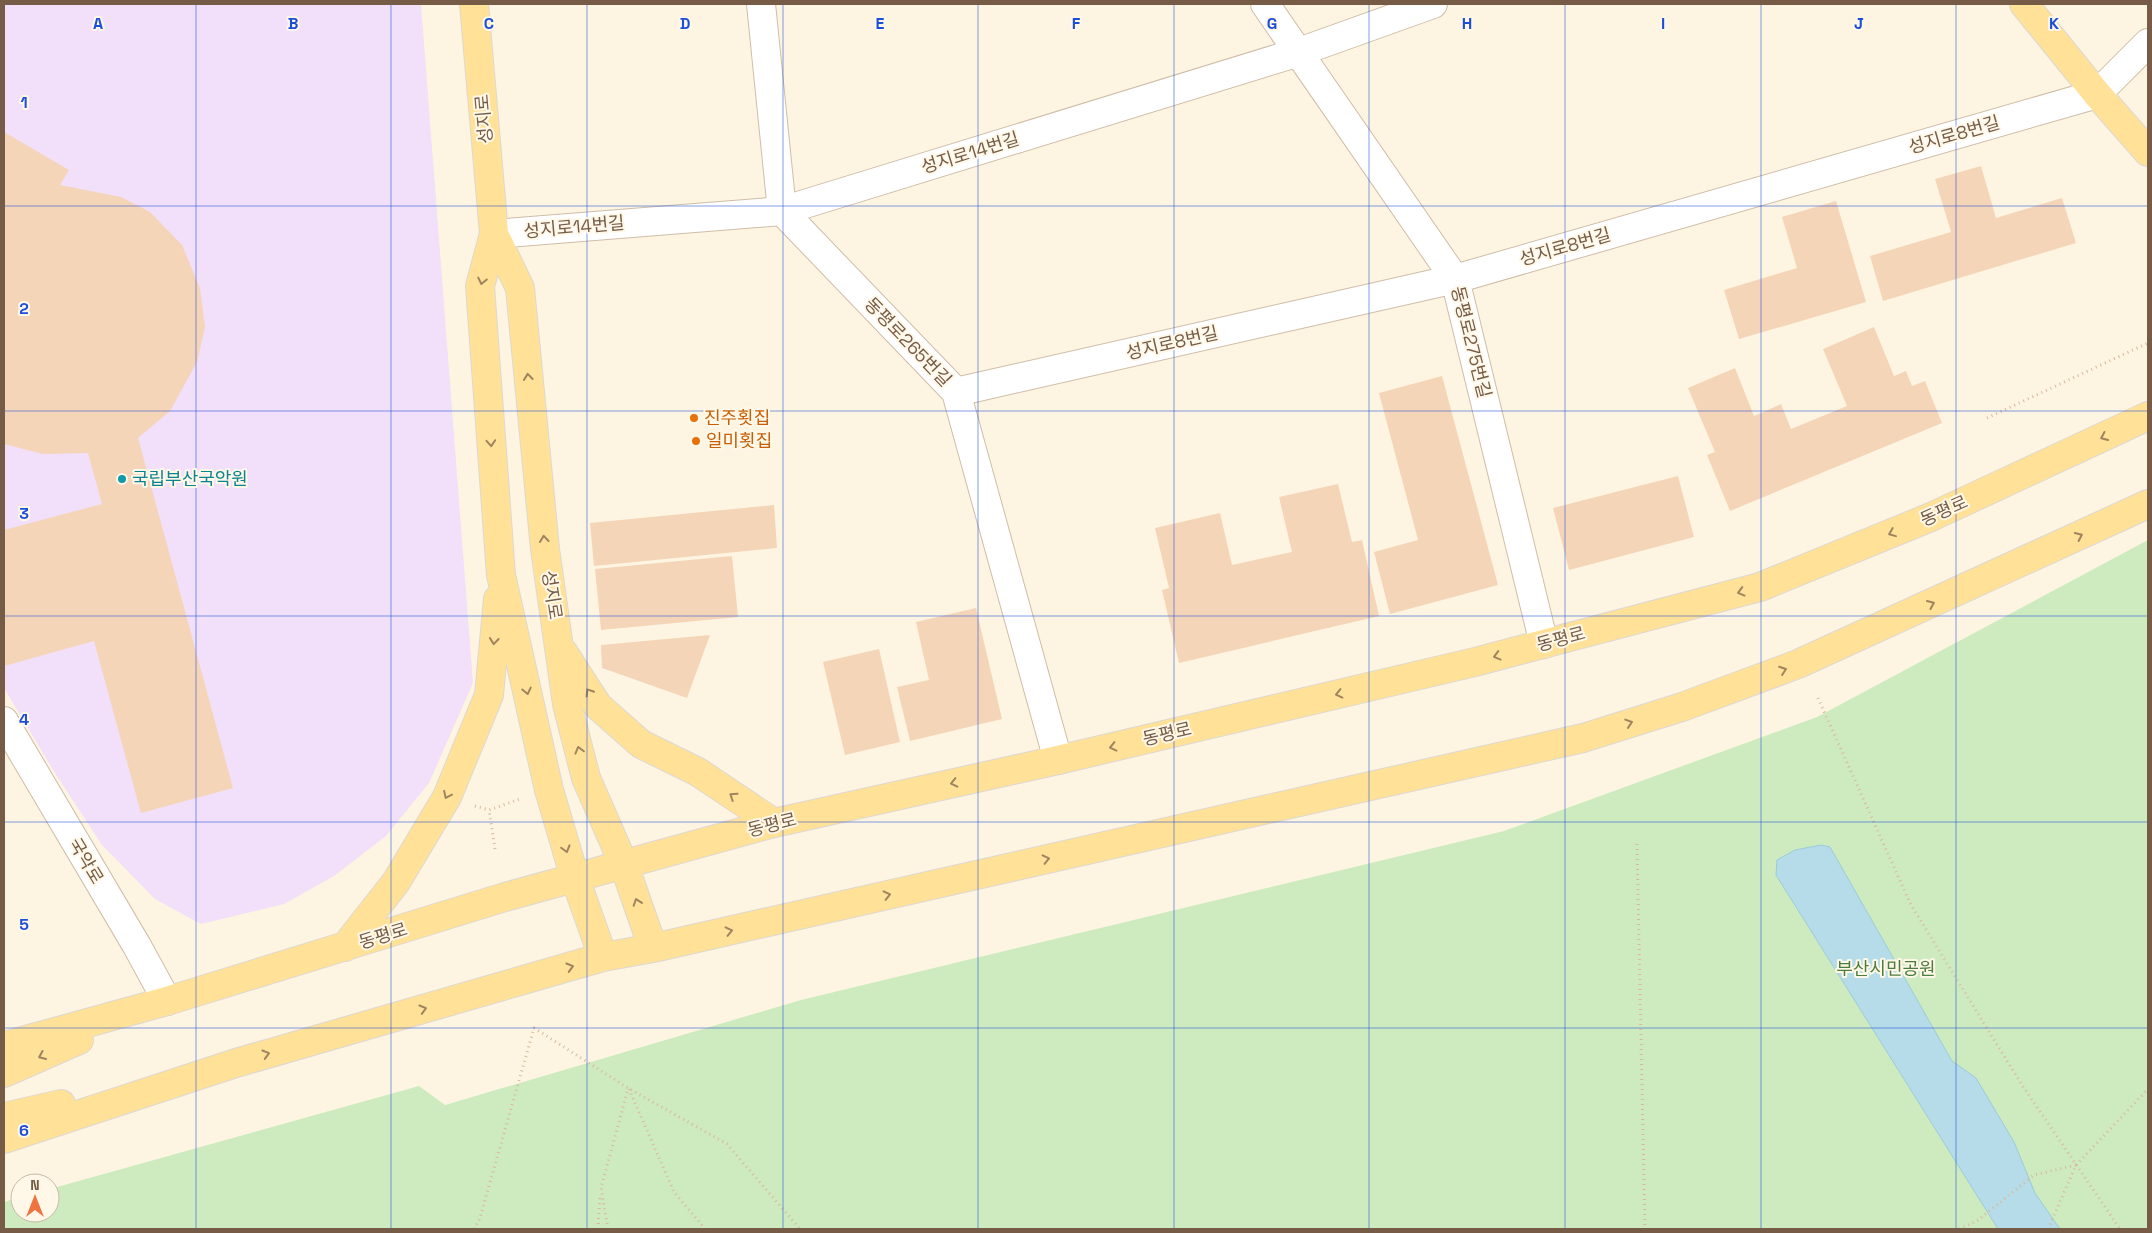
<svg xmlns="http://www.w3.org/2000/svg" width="2152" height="1233" font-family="'Space Grotesk','Noto Sans KR',sans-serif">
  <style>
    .education { fill: #f2dff9 }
    .green { fill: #ceebc0 }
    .water { fill: #b5dce8; stroke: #9bcbda }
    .building { fill: #f4d5b8 }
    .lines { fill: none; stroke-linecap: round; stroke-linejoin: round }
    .minor-casing { stroke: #cfbda8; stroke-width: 30 }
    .major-casing { stroke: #ded8d3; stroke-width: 30 }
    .path { stroke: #d9b89b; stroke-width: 3; stroke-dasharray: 1 4; stroke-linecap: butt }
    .minor { stroke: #fff; stroke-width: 28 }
    .major { stroke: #ffe197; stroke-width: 28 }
    .oneway { stroke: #9f845f }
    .grid { fill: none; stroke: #1d4ed8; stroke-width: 1; stroke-opacity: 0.55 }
    .food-dot { fill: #e8710a; stroke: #fff8e9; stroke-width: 2 }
    .culture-dot { fill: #0f9aa8; stroke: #fff8e9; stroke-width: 2 }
    .labels { text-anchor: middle; stroke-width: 4; stroke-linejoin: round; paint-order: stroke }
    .street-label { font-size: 18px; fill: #765c47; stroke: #fff8e9 }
    .food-label { font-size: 18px; fill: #c56008; stroke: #fff8e9; text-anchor: start }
    .culture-label { font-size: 18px; fill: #0d838f; stroke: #fff8e9; text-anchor: start }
    .park-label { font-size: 18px; fill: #4c7d3e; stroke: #fff8e9 }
    .grid-label { font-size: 16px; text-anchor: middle; font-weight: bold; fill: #1d4ed8; stroke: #fff8e9; stroke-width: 4; stroke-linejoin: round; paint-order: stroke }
  </style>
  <rect width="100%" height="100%" fill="#fdf5e2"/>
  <!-- education -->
  <path class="education" d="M4,4H421L473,683L429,783L386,836L334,876L284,904L201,924L155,899L102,845L53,770L4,688Z"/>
  <!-- green -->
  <path class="green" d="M2148,540V1229H4V1202L20,1197V1213H50V1189L419,1086L445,1105L801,1000L1504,831L1817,717Z"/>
  <!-- water -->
  <path class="water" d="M1821,845L1830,847L1952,1061L1976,1078L2014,1142L2035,1193L2060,1229H1998L1776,875L1777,860L1795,850Z"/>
  <!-- building -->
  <path class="building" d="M4,132L69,170L60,185L121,197L150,212L182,245L200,288L205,327L197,362L170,411L138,438L233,788L141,813L94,641L4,666V530L102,504L88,453L43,454L4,444Z
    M1981,166L1996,218L2062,198L2076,243L1883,301L1870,256L1951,232L1935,179Z
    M1836,201L1866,302L1739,339L1724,290L1797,268L1782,217Z
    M1874,327L1894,376L1906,371L1912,386L1925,381L1942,423L1730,511L1707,455L1715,452L1688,388L1735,368L1754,416L1781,404L1791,429L1847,406L1823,349Z
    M1442,376L1498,585L1390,614L1374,552L1418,540L1379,393Z
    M1678,476L1694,537L1569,570L1553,508Z
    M1338,484L1352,542L1362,540L1379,616L1179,663L1162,590L1169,588L1155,528L1220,513L1232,565L1292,552L1279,497Z
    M774,505L777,548L594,566L590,523Z
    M732,556L738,617L601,630L595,569Z
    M976,608L1002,719L910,741L897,687L929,680L916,622Z
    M710,635L687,698L602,668L601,645Z
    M879,649L900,742L845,755L823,662Z"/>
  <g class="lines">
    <!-- minor casing -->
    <g class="minor-casing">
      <path id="minor" d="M761,4L782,211L956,392L1058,760
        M1265,4L1455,279L1544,644
        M494,234L782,211L1299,52L1433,4
        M956,392L1455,279L2097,94L2148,43
        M4,721L137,946L167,1001"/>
    </g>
    <!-- major casing -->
    <g class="major-casing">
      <path id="major" d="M474,4L494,234L480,286L501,575L549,790L575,878L603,957
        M2024,4L2097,94L2148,152
        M494,234L520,288L545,549L567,704L586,778L624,865L653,948
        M563,652L598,706L641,744L698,772L774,823
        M345,947L396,882L447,797L489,695L498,599
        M4,1046L167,1001L505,897L774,823L1058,760L1475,662L1760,587L1931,517L2148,416
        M4,1073L79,1040
        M4,1117L61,1104
        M4,1139L236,1063L603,957L653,948L1583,738L1682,707L1798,664L2148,504"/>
    </g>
    <!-- path -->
    <path class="path" d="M1987,418L2148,343
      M1818,698L1911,905L2022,1085L2120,1229
      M475,806L489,810
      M1637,844L1645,1229
      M495,849L489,810L520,799
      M629,1089L674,1192L705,1229
      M474,1229L479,1221L534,1028L628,1088L727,1144L800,1229
      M598,1229L600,1195
      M608,1229L601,1188L628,1089
      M1959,1229L1977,1221L2034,1175L2076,1165
      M2048,1229L2076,1165L2148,1089"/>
    <!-- minor -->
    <use href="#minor" class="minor"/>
    <!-- major -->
    <use href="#major" class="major"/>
  </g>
  <!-- one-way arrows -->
  <defs><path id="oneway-chevron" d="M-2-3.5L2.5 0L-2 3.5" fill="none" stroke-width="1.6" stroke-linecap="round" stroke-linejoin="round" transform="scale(1.25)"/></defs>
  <g class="oneway">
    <use href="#oneway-chevron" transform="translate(482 281) rotate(102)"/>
    <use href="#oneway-chevron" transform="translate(528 377) rotate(-96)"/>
    <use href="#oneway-chevron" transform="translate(2104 437) rotate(155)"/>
    <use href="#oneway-chevron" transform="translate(491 443) rotate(86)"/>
    <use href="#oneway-chevron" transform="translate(1892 533) rotate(158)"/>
    <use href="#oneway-chevron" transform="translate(2079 536) rotate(-25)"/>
    <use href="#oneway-chevron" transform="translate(544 539) rotate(-96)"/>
    <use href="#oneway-chevron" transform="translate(1741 592) rotate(165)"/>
    <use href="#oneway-chevron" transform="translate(1931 604) rotate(-24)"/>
    <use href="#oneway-chevron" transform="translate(494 641) rotate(96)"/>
    <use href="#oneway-chevron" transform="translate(1497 656) rotate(165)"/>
    <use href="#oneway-chevron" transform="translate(1783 670) rotate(-20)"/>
    <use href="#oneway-chevron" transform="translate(527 691) rotate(77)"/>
    <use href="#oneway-chevron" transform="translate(589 692) rotate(-123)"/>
    <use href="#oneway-chevron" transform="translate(1339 694) rotate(167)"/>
    <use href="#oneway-chevron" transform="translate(1629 723) rotate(-18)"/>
    <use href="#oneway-chevron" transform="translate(1113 747) rotate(167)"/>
    <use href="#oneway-chevron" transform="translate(579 750) rotate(-105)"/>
    <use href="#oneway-chevron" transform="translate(954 783) rotate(167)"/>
    <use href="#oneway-chevron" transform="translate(447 795) rotate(115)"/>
    <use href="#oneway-chevron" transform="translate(733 796) rotate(-146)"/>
    <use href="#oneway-chevron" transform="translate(566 849) rotate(74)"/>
    <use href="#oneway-chevron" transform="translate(1046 859) rotate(-13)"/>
    <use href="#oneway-chevron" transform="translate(887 895) rotate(-13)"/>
    <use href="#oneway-chevron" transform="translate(637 902) rotate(-109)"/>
    <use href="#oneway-chevron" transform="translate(729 931) rotate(-13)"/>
    <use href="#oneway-chevron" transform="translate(570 967) rotate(-16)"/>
    <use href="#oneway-chevron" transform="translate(423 1009) rotate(-16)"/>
    <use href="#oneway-chevron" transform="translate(266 1054) rotate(-16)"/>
    <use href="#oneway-chevron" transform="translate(42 1056) rotate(156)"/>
  </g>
  <!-- grid -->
  <path class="grid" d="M196,4V1229M391,4V1229M587,4V1229M783,4V1229M978,4V1229M1174,4V1229M1369,4V1229M1565,4V1229M1761,4V1229M1956,4V1229M4,206H2148M4,411H2148M4,616H2148M4,822H2148M4,1028H2148"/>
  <!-- markers -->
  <g class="food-dot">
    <circle cx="694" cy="418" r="5"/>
    <circle cx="696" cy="441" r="5"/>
  </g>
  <circle class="culture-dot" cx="122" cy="479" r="5"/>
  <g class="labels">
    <!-- street labels -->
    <g class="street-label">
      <text transform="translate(484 119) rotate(-95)" y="6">성지로</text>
      <text transform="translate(1954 135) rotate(-16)" y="6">성지로8번길</text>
      <text transform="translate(970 153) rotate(-17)" y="6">성지로14번길</text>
      <text transform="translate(574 227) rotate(-5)" y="6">성지로14번길</text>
      <text transform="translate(1565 247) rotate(-16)" y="6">성지로8번길</text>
      <text transform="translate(908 342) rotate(46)" y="6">동평로265번길</text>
      <text transform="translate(1471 342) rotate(76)" y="6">동평로275번길</text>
      <text transform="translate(1172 343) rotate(-13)" y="6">성지로8번길</text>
      <text transform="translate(1944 511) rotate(-24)" y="6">동평로</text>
      <text transform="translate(552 595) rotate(81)" y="6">성지로</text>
      <text transform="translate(1561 639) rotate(-15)" y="6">동평로</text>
      <text transform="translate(1167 734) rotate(-13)" y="6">동평로</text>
      <text transform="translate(772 825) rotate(-14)" y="6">동평로</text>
      <text transform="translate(86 861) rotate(59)" y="6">국악로</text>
      <text transform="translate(383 936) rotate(-17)" y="6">동평로</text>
    </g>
    <!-- food labels -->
    <g class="food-label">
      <text x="704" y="424">진주횟집</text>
      <text x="706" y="447">일미횟집</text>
    </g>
    <!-- culture labels -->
    <g class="culture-label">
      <text x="132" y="485">국립부산국악원</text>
    </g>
    <!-- park labels -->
    <g class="park-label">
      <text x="1886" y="975">부산시민공원</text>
    </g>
  </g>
  <g class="grid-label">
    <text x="98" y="29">A</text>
    <text x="293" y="29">B</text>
    <text x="489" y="29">C</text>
    <text x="685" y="29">D</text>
    <text x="880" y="29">E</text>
    <text x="1076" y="29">F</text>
    <text x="1272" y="29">G</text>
    <text x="1467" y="29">H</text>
    <text x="1663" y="29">I</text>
    <text x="1859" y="29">J</text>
    <text x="2054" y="29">K</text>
    <text x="24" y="108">1</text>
    <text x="24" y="314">2</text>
    <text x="24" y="519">3</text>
    <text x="24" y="725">4</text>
    <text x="24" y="930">5</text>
    <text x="24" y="1136">6</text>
  </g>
  <!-- border -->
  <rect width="2152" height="1233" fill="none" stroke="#765c47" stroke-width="10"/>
  <!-- north arrow -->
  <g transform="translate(35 1198)"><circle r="24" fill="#fff8e9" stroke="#c8baa8"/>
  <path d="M0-4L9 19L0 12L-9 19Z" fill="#ee7540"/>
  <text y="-8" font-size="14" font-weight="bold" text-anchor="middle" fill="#765c47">N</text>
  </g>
</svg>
